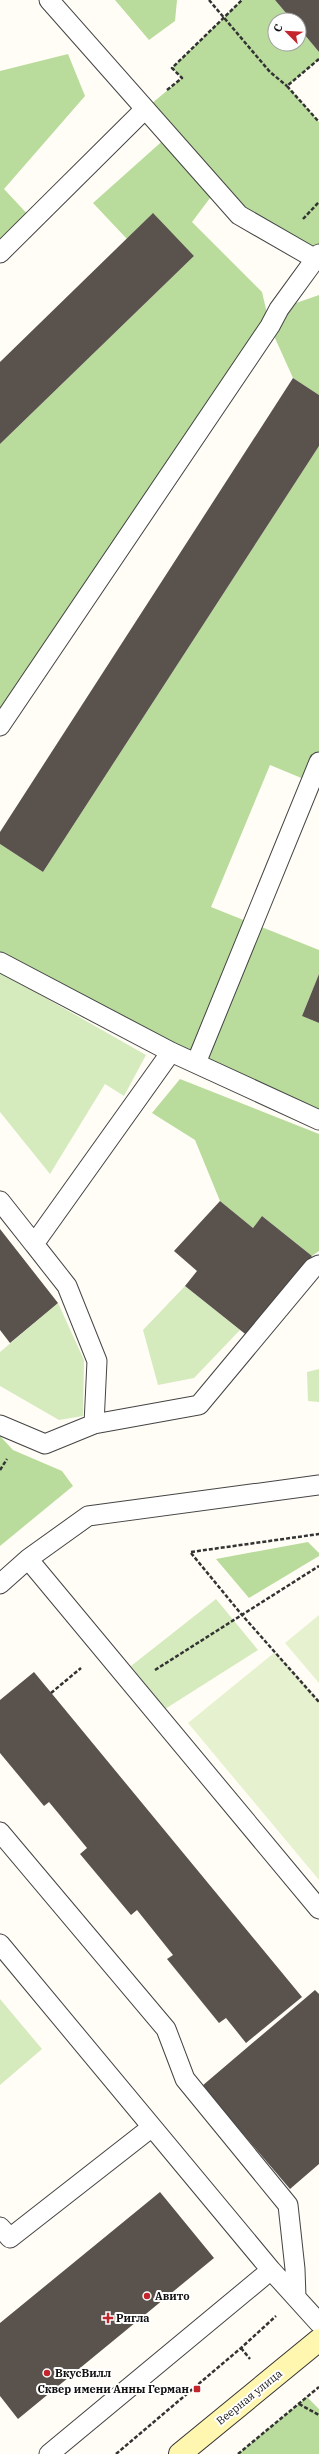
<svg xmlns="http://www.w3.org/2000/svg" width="319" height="2454" font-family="'IBM Plex Serif',serif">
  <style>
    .green { fill: #d5ebbd }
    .forest { fill: #b9dc9c }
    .pitch { fill: #e6f2cf }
    .building { fill: #5a524d }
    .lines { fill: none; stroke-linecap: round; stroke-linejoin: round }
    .lane-casing { stroke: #444; stroke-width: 21 }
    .secondary-casing { stroke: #333; stroke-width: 24 }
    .path { stroke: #333; stroke-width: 2.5; stroke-dasharray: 4 2; stroke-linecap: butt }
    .lane { stroke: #fff; stroke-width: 19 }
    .secondary { stroke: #fff6b0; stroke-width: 22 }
    .poi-dot { fill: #c4262e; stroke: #fff; stroke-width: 1.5 }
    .labels { text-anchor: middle; stroke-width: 4; stroke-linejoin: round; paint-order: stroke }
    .poi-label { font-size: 11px; font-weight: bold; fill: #111; stroke: #fff; text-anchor: start }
    .street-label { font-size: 11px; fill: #111; stroke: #fff }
  </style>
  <rect width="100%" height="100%" fill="#fffdf5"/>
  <!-- green -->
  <path class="green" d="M0,972L146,1055L124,1096L105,1084L50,1174L0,1112Z
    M185,1286L240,1330L194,1378L158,1385L143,1330Z
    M58,1303L84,1360L83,1416L59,1420L0,1386V1352Z
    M319,1369V1402L308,1401L307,1372Z
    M216,1599L258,1650L165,1709L131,1666Z
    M0,1999L42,2049L0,2085Z"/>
  <!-- forest -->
  <path class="forest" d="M115,0H177L175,21L149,40Z
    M242,0H275L292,20H275V44H299V28L319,52V59L287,86L319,122V261L216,190L192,222L262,292L270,326L279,309L319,295V395L293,378L270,327L0,726V444L194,256L152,214L127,239L93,203L168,136L144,110L182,78L172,68Z
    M68,54L85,96L4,189L33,220L0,253V71Z
    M319,446V762L311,782L270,765L211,907L319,950V974L302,1016L319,1023V1120L0,962V844L43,872Z
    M180,1079L319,1134V1251L312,1256L262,1216L253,1228L220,1201L195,1140L152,1113Z
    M0,1436L13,1450L62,1471L73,1486L0,1546Z
    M308,1542L319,1553V1556L249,1598L216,1559Z
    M307,2397L319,2409V2454H238Z"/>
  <!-- pitch -->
  <path class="pitch" d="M319,1615V1683L285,1643Z
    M275,1652L319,1702V1880L188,1723Z"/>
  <!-- building -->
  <path class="building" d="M275,0H319V52L299,28V20H292Z
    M153,213L194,256L0,444V362Z
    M293,378L319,395V446L43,872L0,844V832Z
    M319,974V1023L302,1016Z
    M220,1201L253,1228L262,1216L312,1256L249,1337L185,1286L197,1271L174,1251Z
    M0,1229L58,1303L10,1343L0,1330Z
    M34,1672L302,1997L246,2043L226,2018L219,2023L167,1959L173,1955L137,1910L131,1915L80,1854L87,1848L49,1802L44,1806L0,1753V1700Z
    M315,1990L319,1994V2164L290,2189L202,2086Z
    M160,2192L214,2258L18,2419L0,2396V2323Z"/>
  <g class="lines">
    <!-- lane casing -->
    <g class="lane-casing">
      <path id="lane" d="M49,0L239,215L319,261
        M0,253L144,110
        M0,726L270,326L279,309L319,254
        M0,962L171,1052L319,1120
        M196,1063L319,762
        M0,1201L34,1244
        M94,1424L199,1405L313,1268L319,1265
        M0,1425L45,1444L94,1424L97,1361L67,1286L34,1244L171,1052
        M28,1559L88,1516L319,1485
        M0,1584L28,1559L319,1909
        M0,1832L166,2029L185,2079L288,2205L295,2269L296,2297
        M0,1944L271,2270
        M0,2227L10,2238L152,2127
        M49,2454L271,2270L319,2323"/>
    </g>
    <!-- secondary casing -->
    <g class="secondary-casing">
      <path id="secondary" d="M180,2454L319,2340"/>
    </g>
    <!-- path -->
    <path class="path" d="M209,0L270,72L287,86
      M319,59L287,86L319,122
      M167,90L182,78L172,68L242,0
      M303,219L319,202
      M0,1470L7,1459
      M191,1552L319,1534
      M191,1553L242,1615L319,1702
      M155,1670L319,1566
      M51,1693L81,1668
      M241,2348L250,2359
      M299,2404L319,2415
      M116,2454L241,2348L276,2316
      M238,2454L319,2387"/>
    <!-- lane -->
    <use href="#lane" class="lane"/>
    <!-- secondary -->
    <use href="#secondary" class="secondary"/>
  </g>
  <!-- markers -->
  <g class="poi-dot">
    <circle cx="147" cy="2296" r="4"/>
    <path d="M106 2312h4v4h4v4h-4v4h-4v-4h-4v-4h4z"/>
    <circle cx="47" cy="2373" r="4"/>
    <rect x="193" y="2385" width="8" height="8" rx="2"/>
  </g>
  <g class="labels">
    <!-- poi labels -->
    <g class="poi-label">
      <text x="155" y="2300">Авито</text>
      <text x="116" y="2322">Ригла</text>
      <text x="55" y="2377">ВкусВилл</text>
      <text x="189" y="2393" text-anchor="end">Сквер имени Анны Герман</text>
    </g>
    <!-- street labels -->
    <g class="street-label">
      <text transform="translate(249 2397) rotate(-39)" y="4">Веерная улица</text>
    </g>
  </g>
  <!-- north arrow -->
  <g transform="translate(287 32) rotate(294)"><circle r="19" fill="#ffffff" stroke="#a0a0a0"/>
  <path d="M0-3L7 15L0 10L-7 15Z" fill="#c4262e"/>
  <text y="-6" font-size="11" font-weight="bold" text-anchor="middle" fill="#111111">С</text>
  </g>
</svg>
